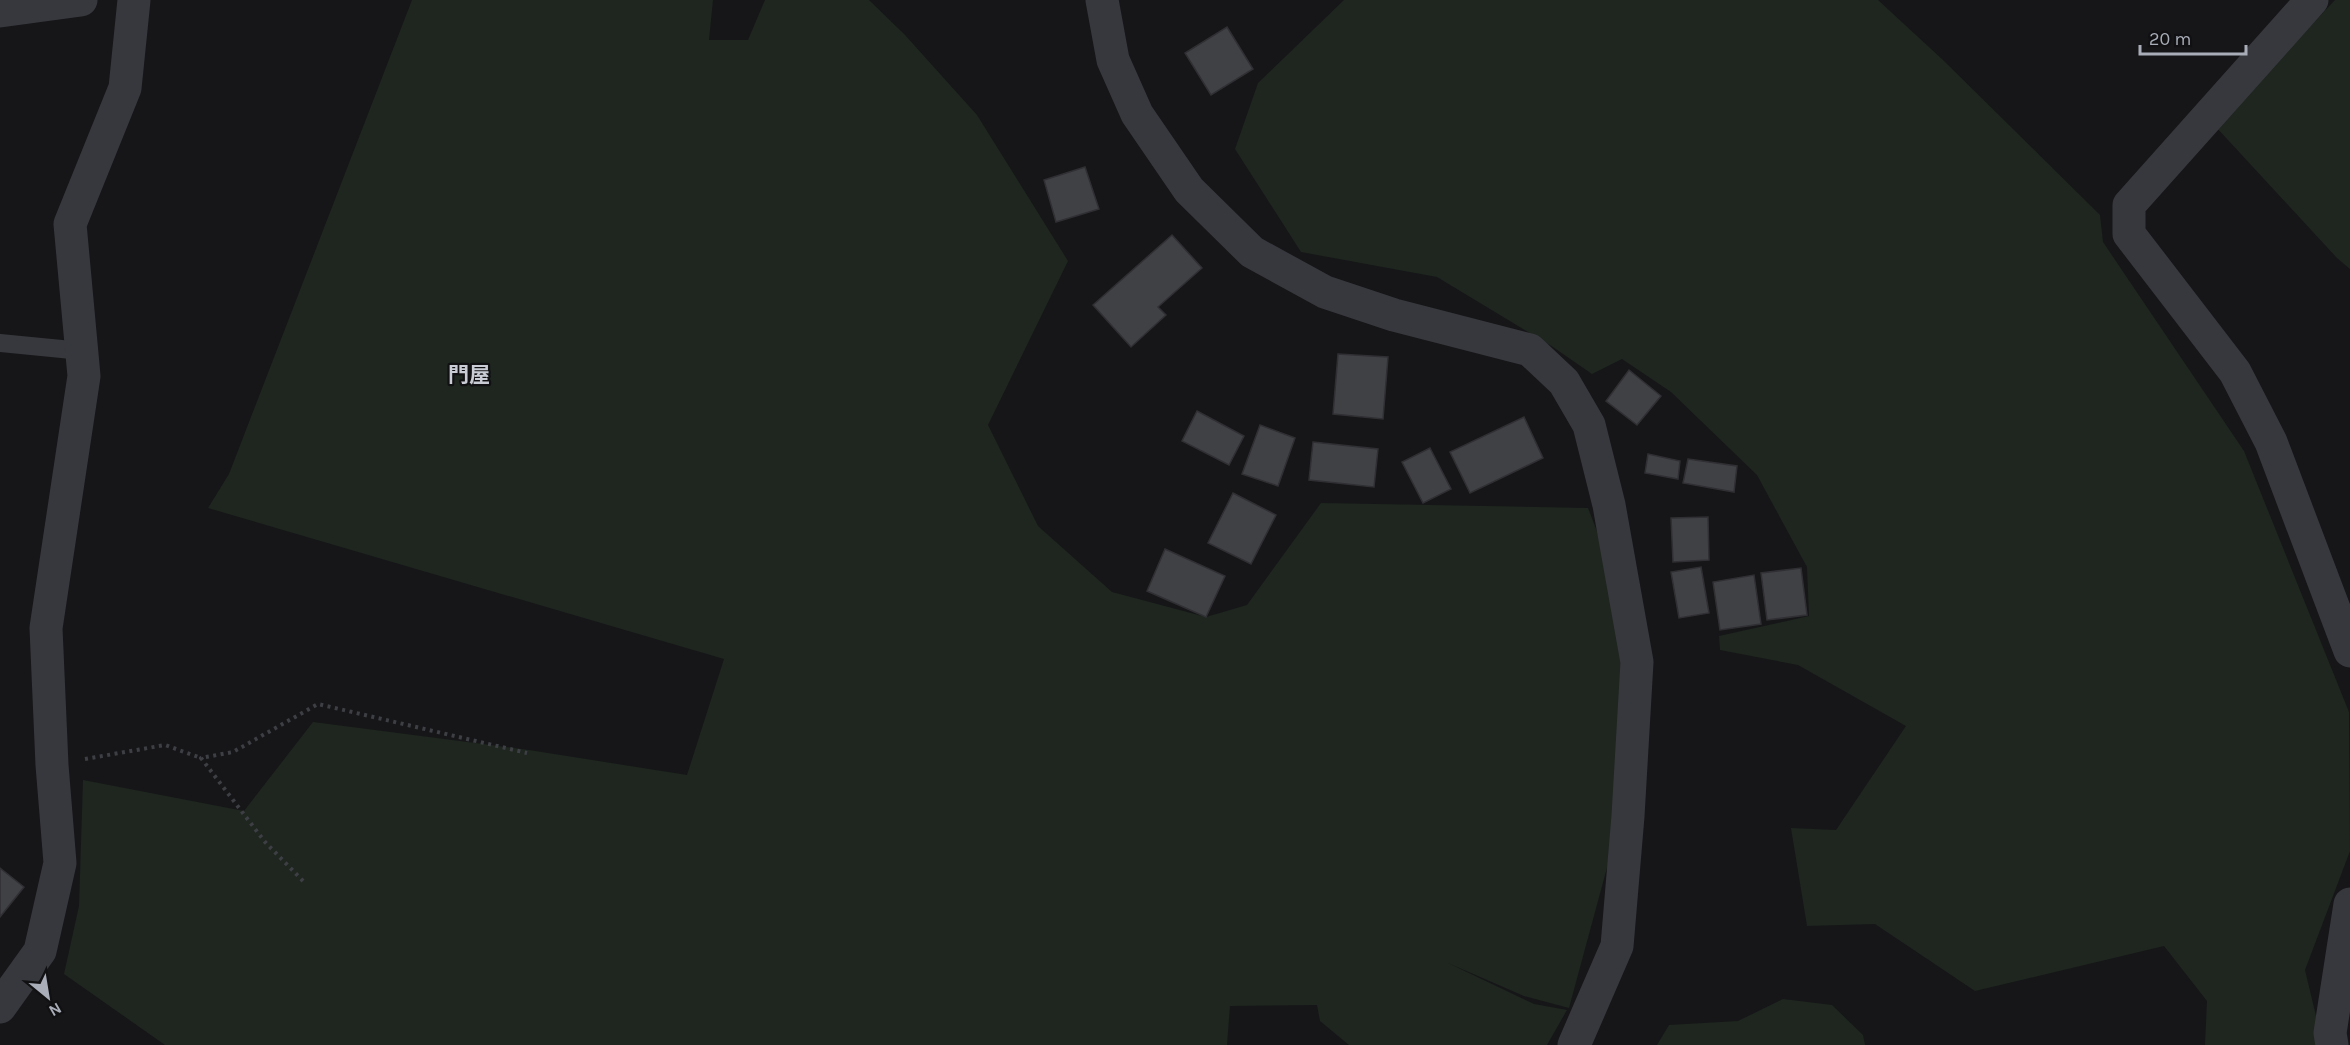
<svg xmlns="http://www.w3.org/2000/svg" width="2350" height="1045" font-family="Karla,'Noto Sans JP',sans-serif">
  <style>
    .green { fill: #1e261f }
    .building { fill: #404145; stroke: #303034; stroke-width: 1.5 }
    .lines { fill: none; stroke-linecap: round; stroke-linejoin: round }
    .path { stroke: #3d3f44; stroke-width: 4; stroke-dasharray: 3 4.5; stroke-linecap: butt }
    .service { stroke: #37383d; stroke-width: 18 }
    .minor { stroke: #37383d; stroke-width: 33 }
    .labels { text-anchor: middle; stroke-width: 4.5; stroke-linejoin: round; paint-order: stroke }
    .quarter-label { font-size: 21px; font-weight: bold; fill: #c9ccd4; stroke: #111113 }
  </style>
  <rect width="100%" height="100%" fill="#161618"/>
  <!-- green -->
  <path class="green" d="M412,0H713L709,40H748L765,0H869L905,35L977,115L1068,261L988,425L1038,526L1112,592L1206,617L1247,605L1321,503L1588,508L1628,612L1631,779L1569,1008L1524,996L1448,963L1534,1004L1567,1010L1547,1045H1349L1320,1021L1317,1005L1230,1006L1227,1045H165L64,974L79,906L83,780L244,811L313,722L529,750L687,775L724,659L208,508L229,474Z
    M1344,0H1878L1943,60L2100,215L2103,242L2244,451L2349,712L2350,851L2305,970L2322,1041L2318,1045H2205L2207,1001L2164,946L1975,991L1875,924L1807,926L1791,828L1836,830L1906,726L1798,665L1720,650L1719,636L1809,616L1807,567L1757,475L1671,392L1622,359L1592,374L1553,347L1437,277L1301,252L1235,149L1258,83Z
    M2335,0H2350V269L2337,258L2216,127Z
    M1783,999L1832,1005L1863,1035L1865,1045H1657L1669,1025L1738,1021Z"/>
  <!-- building -->
  <path class="building" d="M1227,27L1253,69L1211,95L1185,53Z
    M1085,167L1099,209L1056,222L1044,180Z
    M1172,235L1202,268L1158,307L1166,315L1131,347L1093,305Z
    M1338,354L1388,357L1383,419L1333,414Z
    M1629,370L1661,396L1637,425L1606,401Z
    M1197,411L1244,436L1229,465L1182,441Z
    M1524,417L1543,458L1470,493L1450,452Z
    M1260,425L1295,438L1278,486L1242,474Z
    M1313,442L1378,449L1374,487L1309,480Z
    M1430,448L1451,489L1423,503L1402,462Z
    M1648,454L1680,461L1678,479L1645,473Z
    M1688,459L1737,466L1734,492L1683,483Z
    M1233,493L1276,515L1251,564L1208,543Z
    M1708,517L1709,560L1673,562L1671,518Z
    M1165,549L1225,576L1206,617L1147,591Z
    M1701,567L1709,613L1679,618L1671,572Z
    M1801,568L1807,615L1767,620L1761,573Z
    M1754,575L1761,624L1720,630L1713,582Z
    M0,868L24,887L0,917Z"/>
  <g class="lines">
    <!-- path -->
    <path class="path" d="M85,759L165,745L201,758
      M303,881L265,842L201,758L233,752L318,704L527,753"/>
    <!-- service -->
    <path class="service" d="M0,343L82,351"/>
    <!-- minor -->
    <path class="minor" d="M1102,0L1113,60L1137,114L1189,190L1252,252L1325,292L1394,315L1530,350L1564,382L1589,425L1609,505L1637,662L1628,816L1617,946L1574,1045
      M2312,0L2129,205V234L2235,372L2271,442L2350,651
      M0,11L81,0
      M0,1007L40,951L60,863L52,765L46,628L84,376L70,224L125,88L134,0
      M2332,1045L2330,1033L2350,904"/>
  </g>
  <g class="labels">
    <!-- quarter labels -->
    <g class="quarter-label">
      <text x="469" y="382">門屋</text>
    </g>
  </g>
  <!-- north arrow -->
  <g transform="translate(48 997) rotate(150)" stroke="#111113" stroke-width="4.5" paint-order="stroke">
  <path d="M0-4.5L10 22L0 15L-10 22Z" fill="#a8adb8"/>
  <text y="-9" font-size="16" font-weight="bold" text-anchor="middle" fill="#a8adb8">N</text>
  </g>
  <!-- scale -->
  <path d="M2140 45v9h106v-9" fill="none" stroke="#a8adb8" stroke-width="3"/>
  <text x="2149" y="45" font-size="18" fill="#a8adb8" stroke="#111113" stroke-width="4.5" paint-order="stroke">20 m</text>
</svg>
